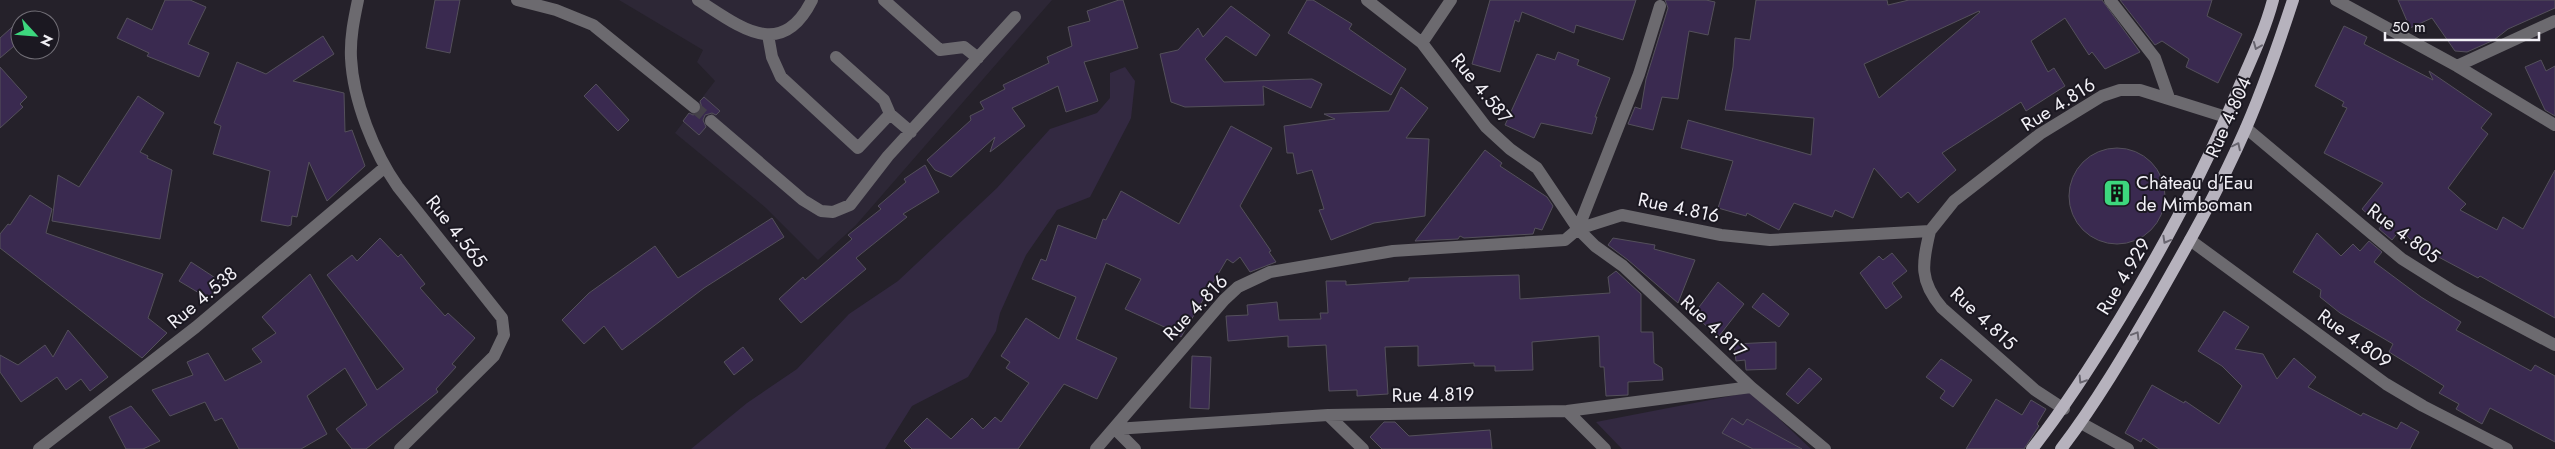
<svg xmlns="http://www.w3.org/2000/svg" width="2555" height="449" font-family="Jost,sans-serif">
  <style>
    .built { fill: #2d2736 }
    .green { fill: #332941 }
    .building { fill: #3a2a50; stroke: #54505b; fill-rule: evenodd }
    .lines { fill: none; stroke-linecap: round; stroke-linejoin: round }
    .minor-tunnel { stroke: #444049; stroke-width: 12; stroke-dasharray: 12 6; stroke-linecap: butt }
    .minor { stroke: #6c6a6f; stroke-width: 12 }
    .major { stroke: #b6b2bd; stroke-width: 12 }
    .oneway { stroke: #68656f }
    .labels { text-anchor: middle; stroke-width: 4; stroke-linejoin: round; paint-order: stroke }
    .street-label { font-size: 19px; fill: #f2f0f6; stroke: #1b1821 }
    .poi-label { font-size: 19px; fill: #f2f0f6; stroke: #1b1821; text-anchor: start }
  </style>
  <rect width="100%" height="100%" fill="#25212a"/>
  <!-- built -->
  <path class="built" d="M619,0H1052L856,225L818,260L766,208L675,133L715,81L697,62L703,50Z"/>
  <!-- green -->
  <path class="green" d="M1125,67L1135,81L1131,118L1128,124L1090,197L1057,210L1026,255L1000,313L996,331L968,377L912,406L885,449H691L747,403L797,369L849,314L898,281L997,188L1050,129L1097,113L1110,98V73Z
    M1751,392L1811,449H1622L1596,422Z"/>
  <!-- building -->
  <path class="building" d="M165,0H190L206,7L188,44L209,53L199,77L147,56L149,53L117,38L127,18L152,30Z
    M435,0H460L450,53L426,48Z
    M1119,0H1123L1138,48L1084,62L1098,101L1066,112L1058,86L1012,108L1025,126L990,152L995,137L951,177L935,170L927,160L971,120L970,116L984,109L980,102L1005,89L1003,85L1049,63L1047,57L1072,46L1068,27L1090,21L1087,11Z
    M1307,0H1313L1352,24L1349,29L1406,69L1391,95L1288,33Z
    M1490,0H1636L1623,40L1576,25L1574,33L1522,12L1519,22L1515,20L1500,72L1472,64Z
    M1665,0H1706L1715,2L1708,35L1689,31L1678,99L1662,97L1653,130L1628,124L1635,107L1641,109L1646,79L1668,8Z
    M1756,0H1887L1888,5L1909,0H2102L2140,52L2105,69L2092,52L2089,55L2065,18L2031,41L2048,72L2054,68L2065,86L2026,111L2021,102L1942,153L1956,170L1918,203L1908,192L1901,198L1874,168L1853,218L1835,210L1832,217L1794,203L1779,230L1747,213L1746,216L1718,208L1733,161L1681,148L1688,120L1811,155L1814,118L1725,110L1733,67L1735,38L1750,40ZM1979,11L1980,12L1879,98L1864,64Z
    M2120,0H2212L2207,16L2242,34L2218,83L2186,67L2189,59L2162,41L2155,45Z
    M2398,0H2555V8L2508,29L2494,40L2467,52L2455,51L2432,18L2410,28Z
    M1231,6L1270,35L1256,56L1226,36L1205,59L1224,82L1312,79L1322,84L1311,108L1263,86L1264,105L1185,107L1171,102L1160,54L1178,50L1198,28L1203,37Z
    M20,20V41L0,58V38Z
    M2344,26L2367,37L2364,44L2433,80L2429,71L2492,114L2481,128L2488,134L2448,188L2466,204L2460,210L2497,230L2503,217L2523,229L2555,170V318L2480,276L2478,278L2431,253L2428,255L2400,230L2392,240L2379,229L2381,226L2362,209L2383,183L2324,153L2347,108L2342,106L2344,102L2315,86Z
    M323,36L334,54L293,81L344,93L345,132L352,130L365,166L327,201L309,162L297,217L292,216L291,225L288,226L261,221L270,171L213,154L221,126L214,123L237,62L266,74Z
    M1558,52L1579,60L1577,65L1610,78L1595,117H1597L1592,134L1541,123L1534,138L1505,125L1537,54L1555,60Z
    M2541,60L2546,71L2555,66V116L2545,110L2525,67Z
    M0,67L27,97L20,104L23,107L0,128Z
    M596,84L629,120L618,131L584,96Z
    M1401,87L1428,108L1406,138L1429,139L1425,216L1374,223L1331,240L1319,210L1324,209L1312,170L1297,174L1293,153H1287L1284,126L1335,119L1324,114L1389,111Z
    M138,96L164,113L140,152L148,156L147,158L172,170L160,239L52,221L58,175L79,187Z
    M704,97L720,111L716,115L712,113L705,115L703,120L706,127L699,135L683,121L689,113L693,115L700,112L702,108L700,101Z
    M1231,126L1272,148L1240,206L1271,251L1269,252L1276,262L1250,272L1240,257L1233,263L1227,259L1181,337L1171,330L1125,309L1141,279L1106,263L1076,339L1117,358L1097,399L1064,384L1018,449H912L904,441L927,418L951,439L972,418L983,429L995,417L1001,422L1029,383L1006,368L1010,362L1001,356L1026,318L1059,339L1076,297L1032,279L1041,259L1046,261L1058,225L1096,239L1103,219L1106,220L1121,191L1179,224Z
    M2069 196a48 48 0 1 1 96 0a48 48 0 1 1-96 0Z
    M1485,150L1502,163L1500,166L1547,197L1553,206L1542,230L1535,228L1533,234L1464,238L1460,236L1458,239L1415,241Z
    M925,165L939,192L903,214L907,217L856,258L866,269L801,323L779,299L803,277L805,280L852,239L848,235L881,209L878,206L906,182L904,179Z
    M30,195L52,209L46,233L163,274L148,318L167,333L142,358L0,248V234L8,224L10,225Z
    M772,218L784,237L704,288L622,350L604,326L584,344L562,320L589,293L655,246L678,278Z
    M2317,233L2341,256L2353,244L2360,251L2369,241L2382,252L2374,262L2421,297L2461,322L2456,330L2531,371L2535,365L2555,376V442L2490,408L2482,424L2456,409L2459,404L2439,393L2444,386L2389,352L2393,344L2340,313L2320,297L2321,290L2293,272Z
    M380,238L398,257L401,254L425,284L420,288L445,316L448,313L475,338L452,364L456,367L436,389L438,392L366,449H352L336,429L367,405L345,368L307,396L327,434L301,449H239L222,418L215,421L205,402L170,416L152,390L193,375L187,362L208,353L225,381L262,362L252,349L276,333L262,317L310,274L377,390L404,369L327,275L352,255L357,261Z
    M1613,238L1655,245L1654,249L1695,260L1678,303L1628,260L1608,245Z
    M1892,253L1907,271L1892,283L1902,297L1886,309L1860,273L1879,256L1883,260Z
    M191,262L220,281L209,299L179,281Z
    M1616,271L1641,294V332H1653L1654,363L1662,368L1663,380L1628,382V395L1606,396L1604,367H1600L1599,336L1532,342L1533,370L1495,371V366H1474V363L1418,366V346L1385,347L1388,394L1357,396V390L1329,391L1326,345L1288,347V336L1228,341L1226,316L1248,315L1247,305L1277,302L1279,320L1321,319L1320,313H1328L1326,281H1346V285L1409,281V278L1519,275L1520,299L1610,293L1608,277Z
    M1718,282L1744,304L1719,336L1693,315Z
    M1763,293L1789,314L1779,327L1752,307Z
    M2224,311L2249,327L2235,349L2263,354L2277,379L2294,358L2316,377L2308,387L2361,416L2363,413L2397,429L2401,422L2419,432L2410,449H2159L2143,438L2141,442L2125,433L2152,385L2184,403L2185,401L2219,424L2242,386L2222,366L2198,351Z
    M68,330L108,377L90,391L81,379L66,390L57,377L21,402L0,372V355L18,365L45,345L53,357Z
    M1776,342V369L1746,370L1745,360L1736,361L1734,344Z
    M743,347L753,360L734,375L724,362Z
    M1192,356L1211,357L1209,409L1190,408Z
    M1941,359L1972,380L1953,407L1940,398L1945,391L1926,377Z
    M1809,368L1822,379L1798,404L1786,394Z
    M1996,399L2022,415L2031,400L2046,409L2037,424L2039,426L2024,449H1966Z
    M131,406L160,441L143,449H126L109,417Z
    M1732,418L1743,425L1747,419L1802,449H1753L1722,433Z
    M1384,422H1395L1409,436L1490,430L1492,449H1382L1370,437Z"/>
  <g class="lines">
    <!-- minor-tunnel -->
    <path class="minor-tunnel" d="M694,107L711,121"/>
    <!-- minor -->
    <path class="minor" d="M358,0C354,19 350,38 351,58C353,100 374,153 398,187L502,318L504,335L494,356L400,449
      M517,0L556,10L593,25L694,107
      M698,0C739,26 781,62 812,0
      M884,0L940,50L964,47L978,58
      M1367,0L1422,43L1486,127L1510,149L1537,168L1578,229L1595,246L1623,266L1751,387L1825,449
      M2110,0L2155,58L2169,98
      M2336,0L2457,66L2555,125
      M768,35L772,57L781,77L858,148L890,114
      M1422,43L1451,0
      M836,57L884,100L890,114L911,132
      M2457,66L2555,21
      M711,121L803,200L821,211L833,212L850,205L888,156L1015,17
      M2246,128L2402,259L2453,291L2555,345
      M1578,229L1639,74L1660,6
      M1930,231C1922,264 1919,281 1942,308L2035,390L2064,409
      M2190,240L2386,384L2423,406L2507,449
      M1567,411L1605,449
      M1328,415L1363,449
      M2081,423L2128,449
      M1115,429L1328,415L1567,411L1751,387
      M1115,429L1135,449
      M39,449L196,327L384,168
      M1096,449L1224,300L1238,287L1270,272L1393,251L1565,240L1578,229L1622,215L1721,235L1770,240L1930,231L1954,201L2040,134L2102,96L2120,90H2140L2226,117"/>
    <!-- major -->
    <path class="major" d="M2032,449C2065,407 2093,363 2121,317C2164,246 2202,175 2234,99C2248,66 2264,34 2273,0
      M2061,449C2096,403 2126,352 2155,302C2187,246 2220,188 2246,128C2264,86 2279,43 2293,0"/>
  </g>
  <!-- one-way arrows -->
  <defs><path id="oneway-chevron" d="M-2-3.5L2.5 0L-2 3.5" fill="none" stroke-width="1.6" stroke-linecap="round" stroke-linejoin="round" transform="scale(1.25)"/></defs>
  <g class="oneway">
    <use href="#oneway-chevron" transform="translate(2257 46) rotate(112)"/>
    <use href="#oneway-chevron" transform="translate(2237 146) rotate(-64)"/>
    <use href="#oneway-chevron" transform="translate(2166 240) rotate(119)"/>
    <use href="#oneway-chevron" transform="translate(2136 335) rotate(-59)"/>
    <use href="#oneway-chevron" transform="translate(2082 380) rotate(122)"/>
  </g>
  <!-- icons -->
  <defs>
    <g id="building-square" transform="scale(1.4375)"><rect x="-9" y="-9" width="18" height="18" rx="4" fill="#3dd77e" stroke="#1b1821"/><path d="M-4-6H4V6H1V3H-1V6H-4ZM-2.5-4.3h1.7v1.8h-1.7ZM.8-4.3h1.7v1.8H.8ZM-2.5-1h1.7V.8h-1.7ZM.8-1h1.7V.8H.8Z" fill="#111"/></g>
  </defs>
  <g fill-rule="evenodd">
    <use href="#building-square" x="2117" y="193"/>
  </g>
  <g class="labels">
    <!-- street labels -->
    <g class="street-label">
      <text transform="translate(1482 88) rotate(51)" y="7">Rue 4.587</text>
      <text transform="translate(2058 104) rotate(-32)" y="7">Rue 4.816</text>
      <text transform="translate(2228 117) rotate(-66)" y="7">Rue 4.804</text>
      <text transform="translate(1679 207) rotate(12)" y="7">Rue 4.816</text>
      <text transform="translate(457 231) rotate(52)" y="7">Rue 4.565</text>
      <text transform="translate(2404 233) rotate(37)" y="7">Rue 4.805</text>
      <text transform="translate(2123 276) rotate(-59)" y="7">Rue 4.929</text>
      <text transform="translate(202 297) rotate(-40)" y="7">Rue 4.538</text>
      <text transform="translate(1195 307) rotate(-46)" y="7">Rue 4.816</text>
      <text transform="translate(1984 318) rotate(43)" y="7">Rue 4.815</text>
      <text transform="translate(1714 326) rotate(43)" y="7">Rue 4.817</text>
      <text transform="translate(2355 338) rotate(36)" y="7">Rue 4.809</text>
      <text transform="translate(1433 394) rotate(-1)" y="7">Rue 4.819</text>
    </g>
    <!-- poi labels -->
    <g class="poi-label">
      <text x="2136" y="189">Château d'Eau<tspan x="2136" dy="22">de Mimboman</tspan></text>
    </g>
  </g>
  <!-- north arrow -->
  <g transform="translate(35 35) rotate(116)"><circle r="24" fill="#1b1821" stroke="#716e76"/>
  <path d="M0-4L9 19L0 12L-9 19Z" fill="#3dd77e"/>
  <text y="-8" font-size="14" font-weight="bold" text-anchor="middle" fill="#f2f0f6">N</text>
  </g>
  <!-- scale -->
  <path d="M2385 32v8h154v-8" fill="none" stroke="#f2f0f6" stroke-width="2.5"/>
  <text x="2392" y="32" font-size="15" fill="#f2f0f6" stroke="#1b1821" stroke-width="4" paint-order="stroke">50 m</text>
</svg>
